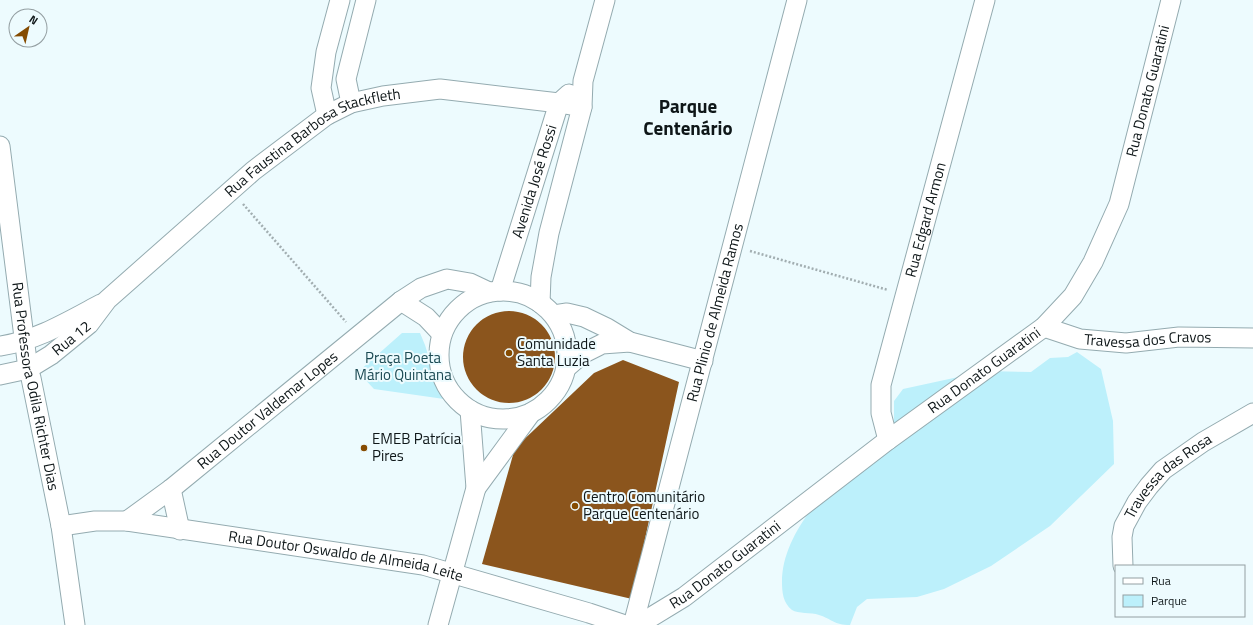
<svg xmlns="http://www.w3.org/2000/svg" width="1253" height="625" font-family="'Titillium Web',sans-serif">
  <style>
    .green { fill: #bcf0fb }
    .building { fill: #8b551d }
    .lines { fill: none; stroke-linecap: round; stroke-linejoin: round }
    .minor-casing { stroke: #94abb0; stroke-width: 21 }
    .path { stroke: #a2aeb1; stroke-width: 2.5; stroke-dasharray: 2 2; stroke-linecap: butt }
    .minor { stroke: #fff; stroke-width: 19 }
    .poi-dot { fill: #854b01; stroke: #edfbfe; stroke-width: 1.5 }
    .labels { text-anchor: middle; stroke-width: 4; stroke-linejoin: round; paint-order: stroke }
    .street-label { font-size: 15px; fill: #0e1618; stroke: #edfbfe }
    .poi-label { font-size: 15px; fill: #0e1618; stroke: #edfbfe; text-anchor: start }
    .park-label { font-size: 15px; fill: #1c4a53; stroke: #edfbfe }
    .district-label { font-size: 19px; font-weight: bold; fill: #0e1618; stroke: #edfbfe }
  </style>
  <rect width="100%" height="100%" fill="#edfbfe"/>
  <!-- green -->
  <path class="green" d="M402,333H420L425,345L434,374L444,399L374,389L358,372Z
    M1077,352L1101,369L1113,421L1114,464L1050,526L991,566L944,589L917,597L867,599L857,607L850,625C834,625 832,619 819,615C811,612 798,614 792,610C783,603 782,592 782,582C782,521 853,464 894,425V401L903,389L986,371L1031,372L1050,358L1068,357Z"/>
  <!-- building -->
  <path class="building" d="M463 357a46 46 0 1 1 92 0a46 46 0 1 1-92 0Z
    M623,360L679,382L632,599L482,564L515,448L594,373Z"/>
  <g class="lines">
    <!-- minor casing -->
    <g class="minor-casing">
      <g id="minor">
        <path d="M351,103L346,79L366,0"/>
        <path d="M327,115L321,88L326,52L340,0"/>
        <path id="s1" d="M0,146L28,369L31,378L61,526L75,625"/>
        <path id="s2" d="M500,291L559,103L569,94"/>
        <circle cx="503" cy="355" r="64"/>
        <path d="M401,301L426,317L442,334"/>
        <path d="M540,303L541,277L549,233L582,107L583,81L605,0"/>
        <path d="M554,315L567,313L584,317L607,328L630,342L703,361"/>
        <path id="s3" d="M1044,327L1080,339L1126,343L1179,337L1253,338"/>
        <path d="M0,346C36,341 69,321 101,304"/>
        <path d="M566,368L582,354L602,344L630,342"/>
        <path id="s4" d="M0,375L28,369L51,355L89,324L107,300L253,171L327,115L351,103L383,96L440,89L559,103L582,107"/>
        <path id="s5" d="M888,440L881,413V385L985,0"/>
        <path d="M476,488L531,413"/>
        <path d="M171,489L180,530"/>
        <path id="s6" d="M127,521L171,489L401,301L421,288L447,279L470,283L489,292"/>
        <path id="s7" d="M61,526L95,521H127L423,565L589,613L625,625"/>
        <path id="s8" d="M1123,566L1122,537L1124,526L1137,502L1149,486L1163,470L1203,442L1253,413"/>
        <path d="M438,625L476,488L470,410"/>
        <path id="s9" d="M633,625L797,0"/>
        <path id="s10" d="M638,625L684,597L888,440L1044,327L1073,296L1093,262L1119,204L1171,0"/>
      </g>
    </g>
    <!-- path -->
    <path class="path" d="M243,204L346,322
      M750,251L888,290"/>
    <!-- minor -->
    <use href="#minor" class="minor"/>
  </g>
  <!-- markers -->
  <g class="poi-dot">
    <circle cx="509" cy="353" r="4"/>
    <circle cx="364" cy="448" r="4"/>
    <circle cx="575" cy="506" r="4"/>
  </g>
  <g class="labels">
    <!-- street labels -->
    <g class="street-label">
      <text dy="5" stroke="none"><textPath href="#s10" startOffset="766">Rua Donato Guaratini</textPath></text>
      <text dy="5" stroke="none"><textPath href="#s4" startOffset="397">Rua Faustina Barbosa Stackfleth</textPath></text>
      <text dy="5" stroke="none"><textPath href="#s2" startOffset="115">Avenida José Rossi</textPath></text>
      <text dy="5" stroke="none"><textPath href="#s5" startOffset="227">Rua Edgard Armon</textPath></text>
      <text dy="5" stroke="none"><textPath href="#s9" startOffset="323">Rua Plinio de Almeida Ramos</textPath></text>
      <text dy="5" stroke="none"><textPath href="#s4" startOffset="82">Rua 12</textPath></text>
      <text dy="5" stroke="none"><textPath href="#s3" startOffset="106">Travessa dos Cravos</textPath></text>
      <text dy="5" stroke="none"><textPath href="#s10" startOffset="430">Rua Donato Guaratini</textPath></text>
      <text dy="5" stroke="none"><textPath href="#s1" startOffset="243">Rua Professora Odila Richter Dias</textPath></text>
      <text dy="5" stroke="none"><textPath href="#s6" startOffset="179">Rua Doutor Valdemar Lopes</textPath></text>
      <text dy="5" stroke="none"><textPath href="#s8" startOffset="108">Travessa das Rosa</textPath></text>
      <text dy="5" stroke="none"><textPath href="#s7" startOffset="288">Rua Doutor Oswaldo de Almeida Leite</textPath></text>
      <text dy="5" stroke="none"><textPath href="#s10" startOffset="106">Rua Donato Guaratini</textPath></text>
    </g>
    <!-- poi labels -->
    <g class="poi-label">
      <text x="517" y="349">Comunidade<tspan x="517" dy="17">Santa Luzia</tspan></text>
      <text x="372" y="444">EMEB Patrícia<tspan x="372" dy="17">Pires</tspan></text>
      <text x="583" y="502">Centro Comunitário<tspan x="583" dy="17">Parque Centenário</tspan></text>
    </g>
    <!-- park labels -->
    <g class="park-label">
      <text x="403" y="363">Praça Poeta<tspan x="403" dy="17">Mário Quintana</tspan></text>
    </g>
    <!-- district labels -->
    <g class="district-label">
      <text x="688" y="113">Parque<tspan x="688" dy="22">Centenário</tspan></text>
    </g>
  </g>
  <!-- legend -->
  <rect x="1115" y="565" width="130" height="52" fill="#edfbfe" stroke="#949fa2"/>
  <rect x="1123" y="578" width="20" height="6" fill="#ffffff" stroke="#949fa2"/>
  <text x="1151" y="585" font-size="12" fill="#0e1618">Rua</text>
  <rect x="1123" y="595" width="20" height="12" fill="#bcf0fb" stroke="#949fa2"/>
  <text x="1151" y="605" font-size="12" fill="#0e1618">Parque</text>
  <!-- north arrow -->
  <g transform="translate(28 28) rotate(34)"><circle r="19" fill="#edfbfe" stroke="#949fa2"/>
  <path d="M0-3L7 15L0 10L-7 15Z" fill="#854b01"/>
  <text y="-6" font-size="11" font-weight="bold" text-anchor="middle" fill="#0e1618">N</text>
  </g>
</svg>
